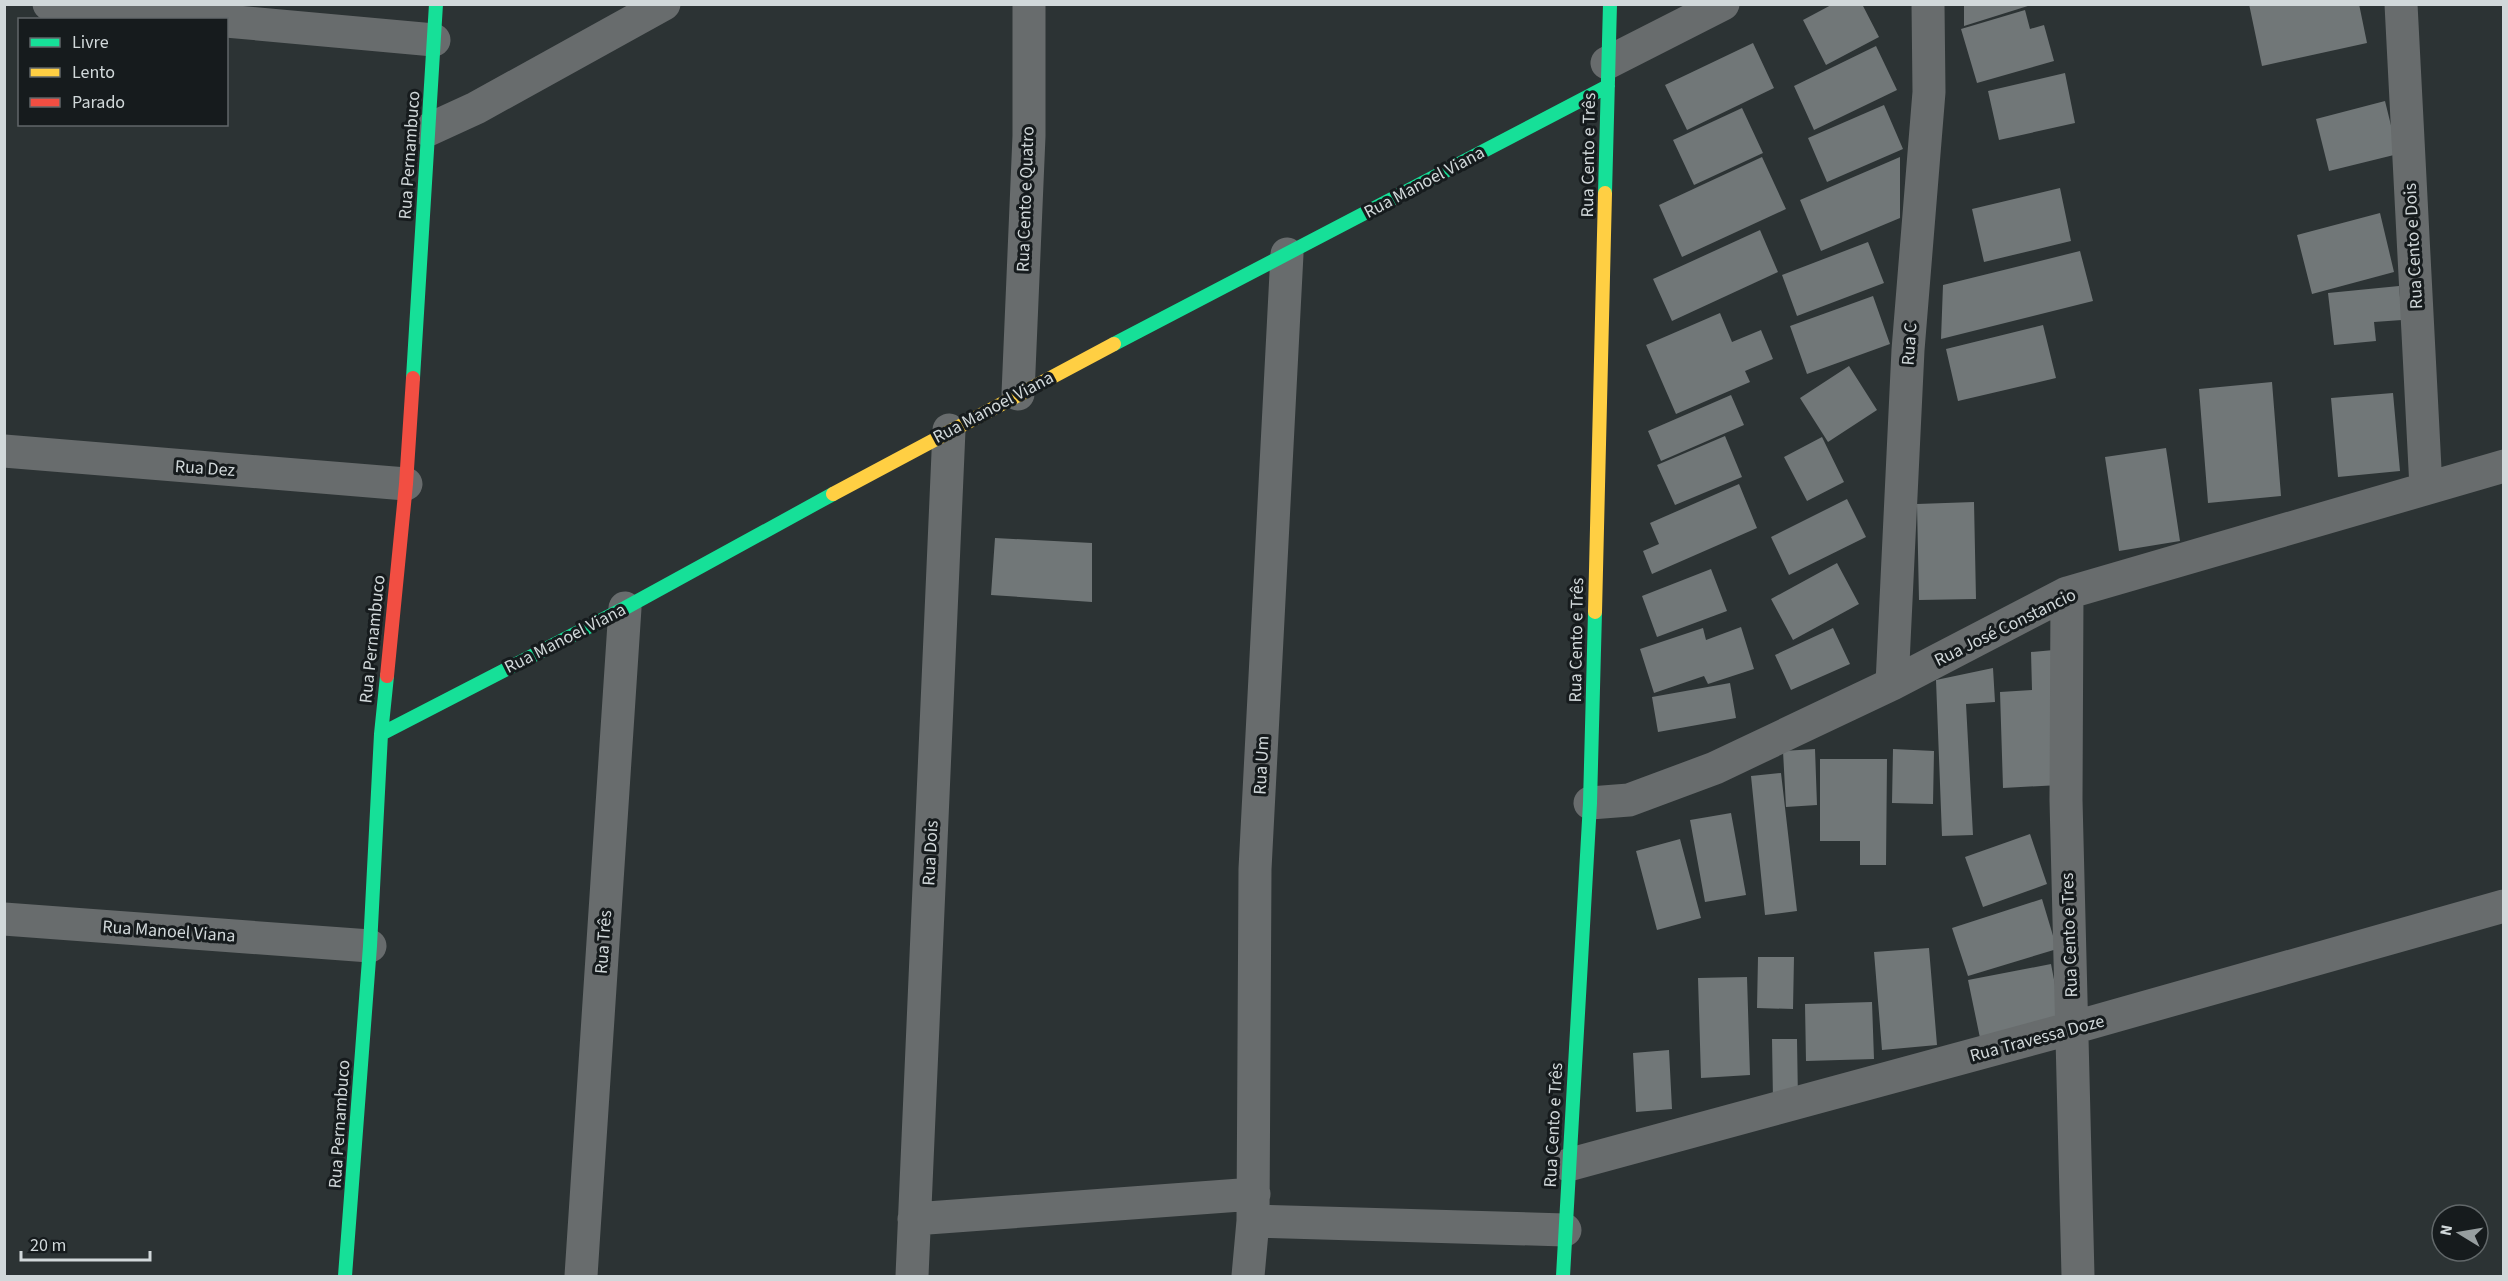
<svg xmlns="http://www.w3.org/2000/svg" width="2508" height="1281" font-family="'Source Sans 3',sans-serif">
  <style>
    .building { fill: #717778 }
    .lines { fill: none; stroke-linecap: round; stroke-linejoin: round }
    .street { stroke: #686c6d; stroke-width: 33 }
    .fast { stroke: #16e098; stroke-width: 14 }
    .slow { stroke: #ffcf43; stroke-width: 14 }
    .jam { stroke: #f24e42; stroke-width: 14 }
    .labels { text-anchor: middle; stroke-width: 6; stroke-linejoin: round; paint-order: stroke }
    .street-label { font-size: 18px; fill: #d1d8da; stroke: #161b1d }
  </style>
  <rect width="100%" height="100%" fill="#2c3334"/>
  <!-- building -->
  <path class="building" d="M1833,4H1862L1879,37L1826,65L1803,20Z
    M1964,4H2031V5L1964,26Z
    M2249,4H2359L2367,43L2262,66Z
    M2025,10L2030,29L2044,25L2054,61L1977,83L1961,29Z
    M1753,43L1774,88L1687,130L1665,85Z
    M1876,46L1897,90L1814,130L1794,86Z
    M2065,73L2075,123L1999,140L1988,91Z
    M2385,101L2398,154L2329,171L2316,119Z
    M1884,105L1903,149L1827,182L1808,138Z
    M1742,108L1763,153L1694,185L1673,140Z
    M1762,157L1786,209L1682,257L1659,205Z
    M1900,157V218L1821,251L1800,200Z
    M2060,188L2071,241L1984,262L1972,209Z
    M2380,213L2394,272L2312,294L2297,235Z
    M1760,230L1778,272L1672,321L1653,279Z
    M1868,242L1884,283L1797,316L1782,275Z
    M2080,251L2093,301L1941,339L1943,285Z
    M2399,286L2402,320L2374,322L2376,341L2334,345L2328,293Z
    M1873,296L1890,344L1807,374L1790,326Z
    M1720,313L1732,342L1761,330L1773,359L1745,371L1750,382L1676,414L1646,345Z
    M2043,325L2056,378L1958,401L1946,349Z
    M1849,366L1877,410L1828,442L1800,398Z
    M2272,382L2281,496L2208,503L2199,389Z
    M2393,393L2400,471L2338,477L2331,398Z
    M1731,395L1744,425L1661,461L1648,431Z
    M1725,436L1742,477L1675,505L1657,465Z
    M1822,437L1844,482L1807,501L1784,457Z
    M2166,448L2180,541L2119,551L2105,457Z
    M1739,484L1757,528L1652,574L1643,551L1659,544L1650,523Z
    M1847,499L1866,537L1789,575L1771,537Z
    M1974,502L1976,599L1919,600L1917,504Z
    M995,538L1092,543V602L991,595Z
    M1837,563L1859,604L1793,640L1771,599Z
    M1711,569L1727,611L1657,637L1642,596Z
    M1741,627L1754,669L1708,684L1704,676L1654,693L1640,649L1703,628L1706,640Z
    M1833,628L1850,664L1791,690L1775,655Z
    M2054,650L2060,785L2003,788L2000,692L2032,690L2031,652Z
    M1993,668L1995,702L1966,704L1973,835L1942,836L1936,680Z
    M1730,683L1736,718L1658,732L1652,697Z
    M1815,749L1817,805L1786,807L1783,751Z
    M1893,749L1934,751L1933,804L1892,803Z
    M1820,759H1887L1886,865H1860V841H1820Z
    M1781,773L1797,911L1765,915L1751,776Z
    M1731,813L1746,895L1705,902L1690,820Z
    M2030,834L2047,884L1983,907L1965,857Z
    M1680,839L1701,918L1657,930L1636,851Z
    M2042,899L2057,949L1968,976L1952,928Z
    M1929,948L1937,1045L1882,1050L1874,952Z
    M1758,957H1794L1793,1009L1757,1008Z
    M2051,964L2062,1021L1980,1038L1968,980Z
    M1747,977L1750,1075L1701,1078L1698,978Z
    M1872,1002L1874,1059L1806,1061L1805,1004Z
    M1772,1039H1797L1798,1101H1773Z
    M1669,1050L1672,1109L1636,1112L1633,1053Z"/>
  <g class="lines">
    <!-- street -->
    <path class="street" d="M49,4L213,20
      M2401,4L2426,488
      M226,21L434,40
      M1607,63L1723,4
      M428,130L476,108L664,4
      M1018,394L1029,136V4
      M4,451L406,484
      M2067,593L2066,800L2078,1276
      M1892,684L1908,350L1929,92L1928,4
      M1590,803L1629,800L1715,768L1892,684L2067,593L2504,466
      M4,919L370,946
      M1568,1165L2072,1028L2504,906
      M914,1219L1254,1194
      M1253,1221L1565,1230
      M581,1276L625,608
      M912,1276L949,430
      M1248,1276L1253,1221L1255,869L1287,254"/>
    <!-- fast -->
    <path class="fast" d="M1605,193L1610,4
      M1114,344L1608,86
      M413,378L436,4
      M381,734L625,608L833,494
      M345,1276L370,946L381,734L387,676
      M1563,1276L1590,803L1595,612"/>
    <!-- slow -->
    <path class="slow" d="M833,494L1114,344
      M1595,612L1605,193"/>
    <!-- jam -->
    <path class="jam" d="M387,676L406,484L413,378"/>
  </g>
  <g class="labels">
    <!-- street labels -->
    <g class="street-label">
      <text transform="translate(409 155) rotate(-86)" y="6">Rua Pernambuco</text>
      <text transform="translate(1588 155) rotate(-89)" y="6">Rua Cento e Três</text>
      <text transform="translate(1424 182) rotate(-28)" y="6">Rua Manoel Viana</text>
      <text transform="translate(1025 199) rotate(-88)" y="6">Rua Cento e Quatro</text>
      <text transform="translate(2413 246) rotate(-93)" y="6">Rua Cento e Dois</text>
      <text transform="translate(1909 344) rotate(-86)" y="6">Rua C</text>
      <text transform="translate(993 407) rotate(-28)" y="6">Rua Manoel Viana</text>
      <text transform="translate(205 468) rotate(4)" y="6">Rua Dez</text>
      <text transform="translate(2005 627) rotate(-26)" y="6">Rua José Constancio</text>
      <text transform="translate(565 638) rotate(-27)" y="6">Rua Manoel Viana</text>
      <text transform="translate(372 639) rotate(-84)" y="6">Rua Pernambuco</text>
      <text transform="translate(1576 640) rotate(-89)" y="6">Rua Cento e Três</text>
      <text transform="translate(1261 765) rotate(-87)" y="6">Rua Um</text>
      <text transform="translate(930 853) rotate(-87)" y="6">Rua Dois</text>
      <text transform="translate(169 931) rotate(4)" y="6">Rua Manoel Viana</text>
      <text transform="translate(2069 935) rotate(-92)" y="6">Rua Cento e Tres</text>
      <text transform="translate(603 942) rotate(-86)" y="6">Rua Três</text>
      <text transform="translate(2037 1038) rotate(-15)" y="6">Rua Travessa Doze</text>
      <text transform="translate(339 1124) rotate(-86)" y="6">Rua Pernambuco</text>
      <text transform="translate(1553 1125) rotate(-87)" y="6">Rua Cento e Três</text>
    </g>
  </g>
  <!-- border -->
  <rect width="2508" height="1281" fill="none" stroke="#d1d8da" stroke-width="12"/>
  <!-- legend -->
  <rect x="18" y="18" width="210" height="108" fill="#161b1d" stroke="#616769" stroke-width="1.5"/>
  <rect x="30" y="38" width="30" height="9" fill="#16e098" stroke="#616769" stroke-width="1.5"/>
  <text x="72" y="48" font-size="18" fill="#d1d8da">Livre</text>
  <rect x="30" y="68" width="30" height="9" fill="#ffcf43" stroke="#616769" stroke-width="1.5"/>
  <text x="72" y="78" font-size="18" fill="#d1d8da">Lento</text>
  <rect x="30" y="98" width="30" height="9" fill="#f24e42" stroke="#616769" stroke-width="1.5"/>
  <text x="72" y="108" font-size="18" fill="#d1d8da">Parado</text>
  <!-- north arrow -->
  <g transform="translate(2460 1233) rotate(281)"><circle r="28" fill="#161b1d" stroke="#616769" stroke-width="1.5"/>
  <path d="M0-4.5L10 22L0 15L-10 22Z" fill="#979ea0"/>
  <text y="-9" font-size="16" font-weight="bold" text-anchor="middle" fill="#d1d8da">N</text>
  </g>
  <!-- scale -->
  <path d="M21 1251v9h129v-9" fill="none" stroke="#d1d8da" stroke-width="3"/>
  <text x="30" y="1251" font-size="18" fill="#d1d8da" stroke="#161b1d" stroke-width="4.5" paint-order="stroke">20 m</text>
</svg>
